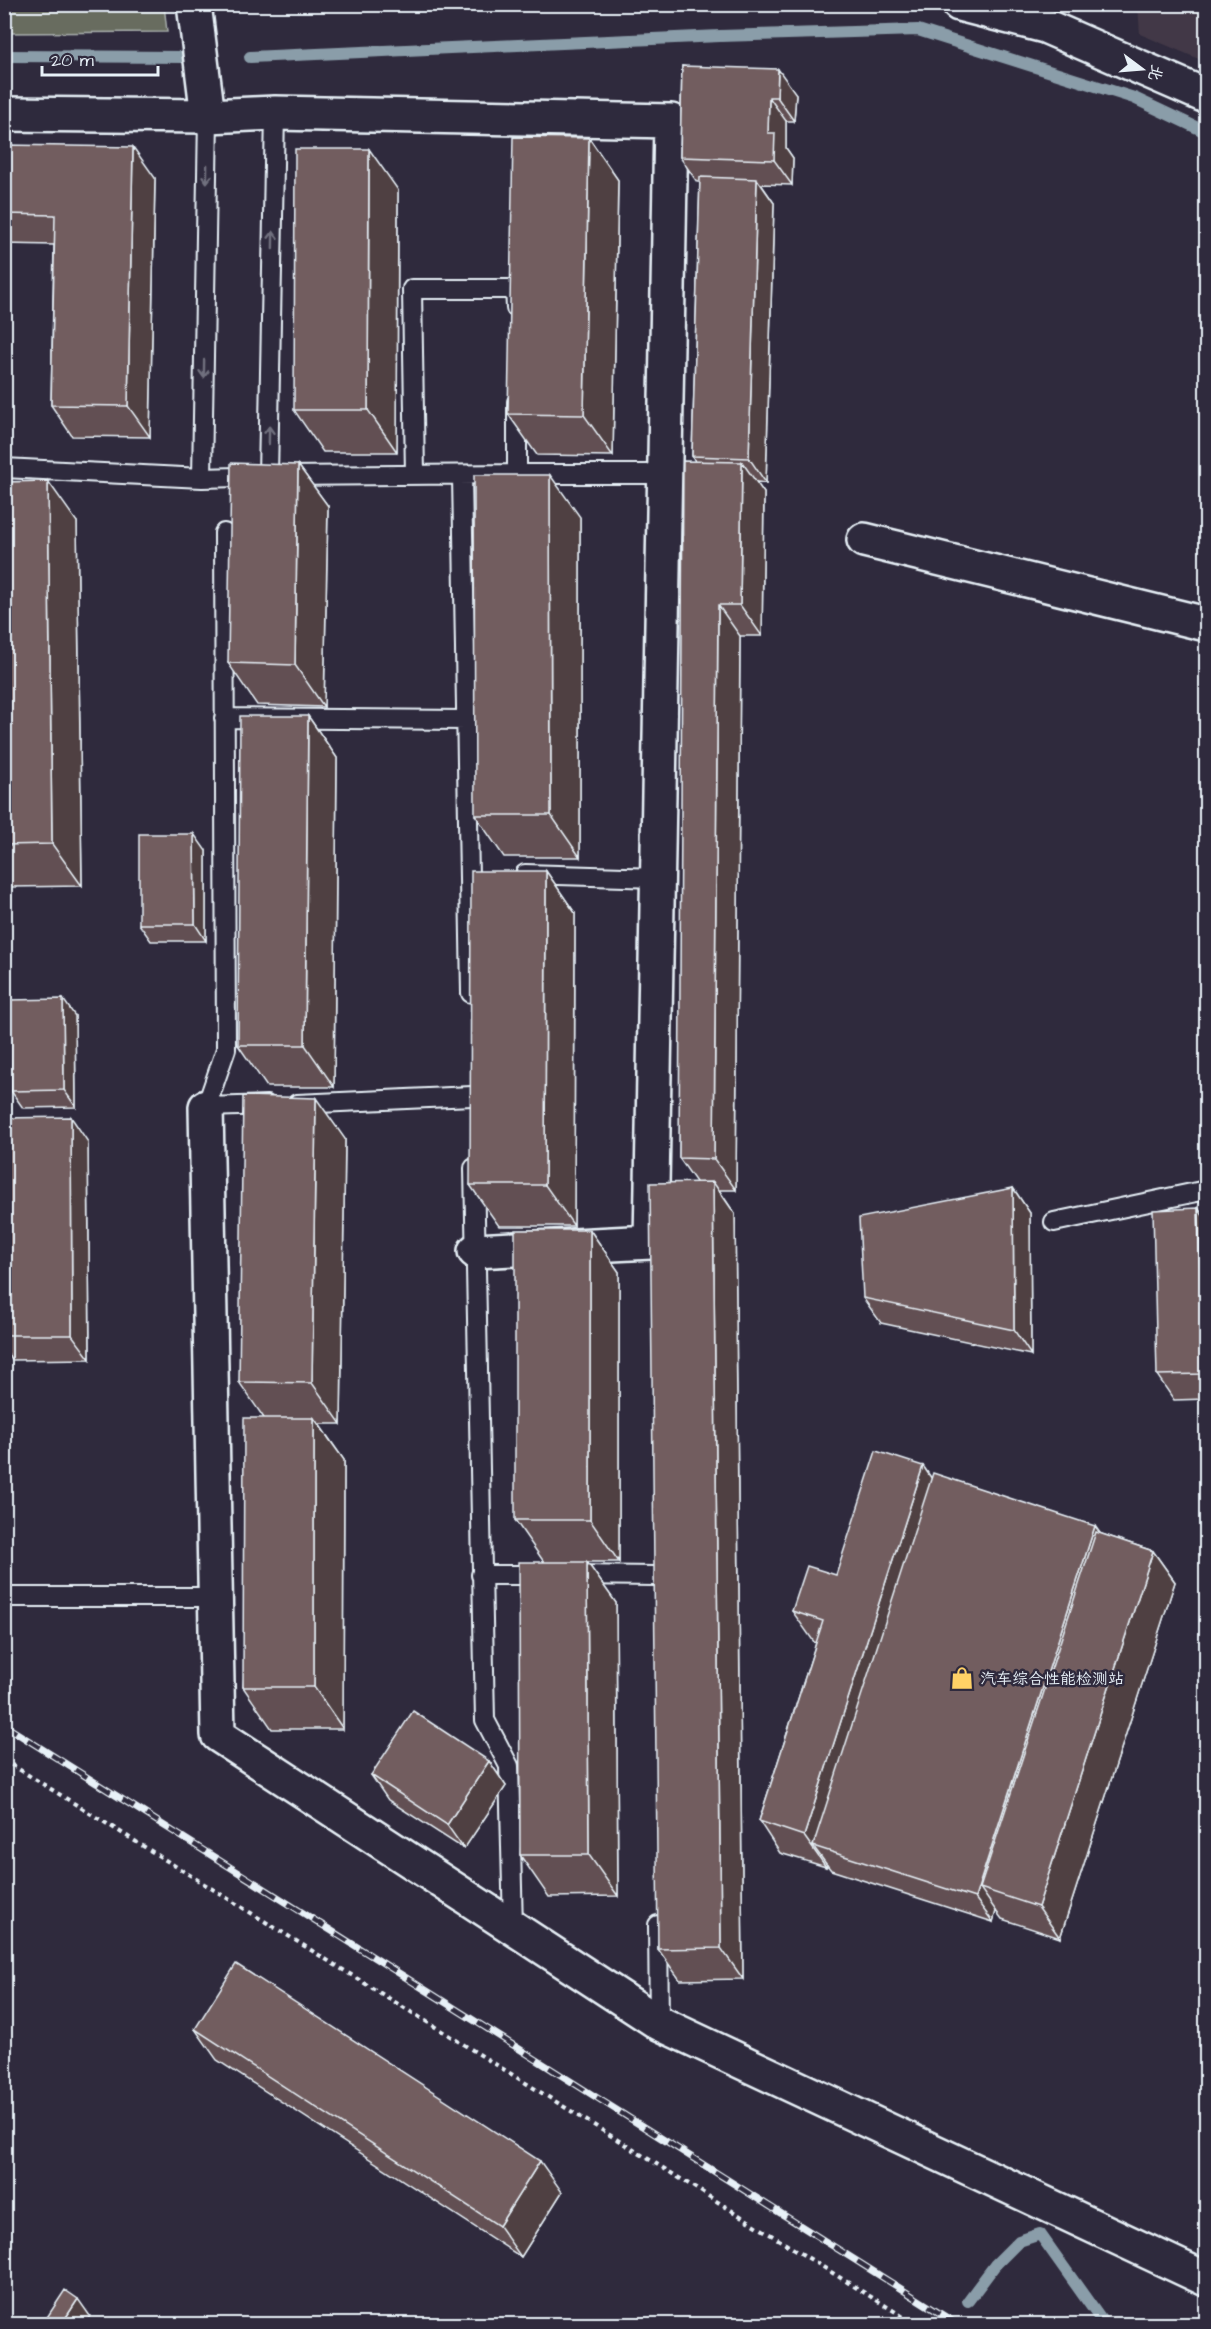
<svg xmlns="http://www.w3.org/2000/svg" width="1211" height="2329" font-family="'Architects Daughter','LXGW WenKai TC',sans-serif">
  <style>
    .built { fill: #433947 }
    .green { fill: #676c5f; stroke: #a8aeac; stroke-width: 1.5 }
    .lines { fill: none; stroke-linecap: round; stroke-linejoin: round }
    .stream { stroke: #8a9da9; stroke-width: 12 }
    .lane-casing { stroke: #e8f1f8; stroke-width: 22 }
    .street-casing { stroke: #e8f1f8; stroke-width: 38 }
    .path { stroke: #e8f1f8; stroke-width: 4; stroke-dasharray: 4.5 4.5; stroke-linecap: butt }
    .lane { stroke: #2f2a3d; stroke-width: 18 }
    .street { stroke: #2f2a3d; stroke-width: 33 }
    .rail-casing { stroke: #e8f1f8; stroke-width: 7 }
    .rail { stroke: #2f2a3d; stroke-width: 4.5; stroke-dasharray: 14; stroke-linecap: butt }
    .wall { fill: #625052; stroke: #e8f1f8; stroke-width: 1.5 }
    .shaded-wall { fill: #504142; stroke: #e8f1f8; stroke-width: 1.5 }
    .building { fill: #725d5f; stroke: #e8f1f8; stroke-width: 1.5 }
    .oneway { stroke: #70707e }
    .labels { text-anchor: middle; stroke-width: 5; stroke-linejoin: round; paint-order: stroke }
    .poi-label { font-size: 16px; fill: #e8f1f8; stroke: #2f2a3d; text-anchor: start }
  </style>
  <rect width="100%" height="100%" fill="#2f2a3d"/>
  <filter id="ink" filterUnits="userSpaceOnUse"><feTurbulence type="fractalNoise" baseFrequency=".0167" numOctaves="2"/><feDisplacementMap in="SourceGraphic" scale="12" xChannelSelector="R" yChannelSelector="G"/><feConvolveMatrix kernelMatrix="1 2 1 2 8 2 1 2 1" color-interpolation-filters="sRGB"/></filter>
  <g filter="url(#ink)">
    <!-- built -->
    <path class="built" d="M1138,5H1206V62L1140,34Z"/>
    <!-- green -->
    <path class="green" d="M4,5H164L167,32L5,33Z"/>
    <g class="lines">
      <!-- stream -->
      <path class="stream" d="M4,56L186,57
        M250,57L720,36L918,30L1134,98L1206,132
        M968,2301L995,2265L1019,2241L1040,2234L1104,2324"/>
      <!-- lane casing -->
      <g class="lane-casing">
        <path id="lane" d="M208,116L202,478L268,476L275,113
          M517,402V474H665
          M4,468L202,478
          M415,475L412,289H515L516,308
          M282,476L517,474
          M462,476L471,993
          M224,533L226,1049L206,1107L267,1105
          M224,718L466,720
          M525,874L658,878
          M297,1104L472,1096
          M474,1168L485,1720L509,1766L513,1927
          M1054,1222L1206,1190
          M481,1575H542
          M573,1575L655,1576
          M4,1597H215
          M658,1925L659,2023"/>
      </g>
      <!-- street casing -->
      <g class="street-casing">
        <path id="street" d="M194,4L208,116
          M959,4L1045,26L1206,96
          M4,114L208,116L275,113L671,121L651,1242L475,1251
          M864,540L1206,624
          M206,1107L218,1735L659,2023L1206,2279"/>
      </g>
      <!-- path -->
      <path class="path" d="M4,1760L915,2324"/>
      <!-- lane -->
      <use href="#lane" class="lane"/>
      <!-- street -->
      <use href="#street" class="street"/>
      <!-- rail casing -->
      <g class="rail-casing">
        <path id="rail" d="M4,1725L957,2324"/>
      </g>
      <!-- rail -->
      <use href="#rail" class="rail"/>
    </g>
    <!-- wall -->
    <path class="wall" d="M682,66L796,94L794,121H786V148L793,158L792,185L761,184L774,203L766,483L756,482L764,493L762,636H740L736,1190H719L735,1214L743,1979L680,1980L658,1949L696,1182L679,1158L695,461L692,456L700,182H697L680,157Z
      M589,138L618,180L613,456L537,455L508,414Z
      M4,145L155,178L150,437L72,436L51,405L54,245L4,244Z
      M398,190L397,452H323L294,410Z
      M298,465L328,506L324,707L257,705L228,663Z
      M4,482L77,522L82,886L10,887L4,878Z
      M580,517V857H504L475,815Z
      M308,716L337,758L334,1087H267L238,1045Z
      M206,851V941H151L139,924Z
      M546,871L575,913L574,1226H499L470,1185Z
      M75,1016L76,1107L23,1108L11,1091Z
      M4,1118L88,1142L90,1359L12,1360L4,1349Z
      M345,1139L341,1424H319L344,1460L343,1729H272L243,1687L264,1418L239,1382Z
      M1013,1188L1030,1213L1031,1355L881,1323L863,1298Z
      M1206,1220V1399L1174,1400L1157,1375Z
      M590,1230L619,1272V1562H587L616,1603L618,1896L549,1897L520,1855L544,1562L515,1520Z
      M923,1466L931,1478L1153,1551L1175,1582L1060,1938L1002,1919L996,1911L993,1922L831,1870L827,1865L826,1867L780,1853L759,1821L816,1643L814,1642L792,1611L836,1575Z
      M489,1761L506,1786L464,1849L388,1800L371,1775Z
      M195,2029L562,2192L521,2257L217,2060Z"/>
    <!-- shaded-wall -->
    <path class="shaded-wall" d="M778,69L796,94L794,121L777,97Z
      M769,97L786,121V148L793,158L792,185L774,160L768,133Z
      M589,138L618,180L613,456L584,415Z
      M133,147L155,178L150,437L128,406Z
      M369,149L398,190L397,452L368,410Z
      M757,179L774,203L766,483L749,458Z
      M4,338L7,341L4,378Z
      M742,462L764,493L762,636L740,605Z
      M298,465L328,506L324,707L295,665Z
      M550,475L580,517V857L551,815Z
      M48,481L77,522L82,886L52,844Z
      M718,605L740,636L736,1190L714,1159Z
      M308,716L337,758L334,1087L305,1045Z
      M194,834L206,851V941L195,924Z
      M546,871L575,913L574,1226L545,1185Z
      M63,999L75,1016L76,1107L64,1090Z
      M316,1098L345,1139L341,1424L312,1383Z
      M71,1117L88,1142L90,1359L72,1335Z
      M713,1182L735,1214L743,1979L721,1948Z
      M1013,1188L1030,1213L1031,1355L1014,1330Z
      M1198,1208L1206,1220V1380L1203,1374Z
      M590,1230L619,1272V1562L590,1520Z
      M314,1418L344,1460L343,1729L314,1687Z
      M923,1466L945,1498L813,1846L827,1865L826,1867L804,1836Z
      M1095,1526L1112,1550L980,1888L996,1911L993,1922L975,1898Z
      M1153,1551L1175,1582L1060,1938L1038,1907Z
      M587,1562L616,1603L618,1896L589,1855Z
      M489,1761L506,1786L464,1849L447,1825Z
      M540,2161L562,2192L521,2257L499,2226Z
      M78,2299L90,2316L84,2325H61Z"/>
    <!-- building -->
    <path class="building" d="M682,66L778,69L777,97H769L768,133H775L774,160L680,157Z
      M513,137L589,138L584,415L508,414Z
      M4,145L133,147L128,406L51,405L55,215L4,214Z
      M295,149H369L368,410H294Z
      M700,177L757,179L749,458L692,456Z
      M683,461L742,462L740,605H718L714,1159L679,1158Z
      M231,463L298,465L295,665L228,663Z
      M474,475H550L551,815H475Z
      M48,481L52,844L4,845V482Z
      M240,716H308L305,1045H238Z
      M139,834H194L195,924H139Z
      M471,871H546L545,1185H470Z
      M63,999L64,1090L11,1091L9,1000Z
      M243,1096L316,1098L312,1383L239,1382Z
      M71,1117L72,1335H4V1118Z
      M713,1182L721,1948L658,1949L650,1183Z
      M1013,1188L1014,1330L863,1298L859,1218Z
      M1198,1208L1203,1374L1157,1375L1153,1210Z
      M515,1230H590V1520H515Z
      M244,1418H314V1687H243Z
      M876,1451L923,1466L804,1836L759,1821L823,1621L792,1611L807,1566L836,1575Z
      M933,1473L1095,1526L975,1898L813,1846Z
      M1096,1532L1153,1551L1038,1907L980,1888Z
      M519,1562H587L589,1855H520Z
      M413,1711L489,1761L447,1825L371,1775Z
      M236,1964L540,2161L499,2226L195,2029Z
      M65,2290L78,2299L61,2325H42Z"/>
    <!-- one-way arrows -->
    <defs><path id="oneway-shaft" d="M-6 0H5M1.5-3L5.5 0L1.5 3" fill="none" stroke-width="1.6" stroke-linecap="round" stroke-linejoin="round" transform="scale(1.5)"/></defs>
    <g class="oneway">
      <use href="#oneway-shaft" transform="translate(207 174) rotate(91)"/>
      <use href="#oneway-shaft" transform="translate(273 240) rotate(-89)"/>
      <use href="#oneway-shaft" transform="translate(204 369) rotate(91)"/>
      <use href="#oneway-shaft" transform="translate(269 435) rotate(-89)"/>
    </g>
  </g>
  <!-- icons -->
  <defs>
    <g id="shop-bare" transform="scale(1.8)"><path d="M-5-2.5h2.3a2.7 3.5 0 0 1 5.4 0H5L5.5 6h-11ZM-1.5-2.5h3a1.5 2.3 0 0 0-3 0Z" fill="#ffd166" stroke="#2f2a3d" stroke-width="2.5" paint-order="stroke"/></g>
  </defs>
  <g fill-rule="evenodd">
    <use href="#shop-bare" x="962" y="1678"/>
  </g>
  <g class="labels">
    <!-- poi labels -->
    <g class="poi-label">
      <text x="980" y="1684">汽车综合性能检测站</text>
    </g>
  </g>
  <!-- margin -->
  <rect width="1211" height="2329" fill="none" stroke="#2f2a3d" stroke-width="24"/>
  <rect x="12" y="12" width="1187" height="2305" fill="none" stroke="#e8f1f8" stroke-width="2" filter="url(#ink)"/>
  <!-- north arrow -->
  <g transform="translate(1142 69) rotate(106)" stroke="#2f2a3d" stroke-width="4.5" paint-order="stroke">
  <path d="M0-4.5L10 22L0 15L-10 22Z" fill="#e8f1f8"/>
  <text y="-9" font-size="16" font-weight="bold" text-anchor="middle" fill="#e8f1f8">北</text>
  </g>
  <!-- scale -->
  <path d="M42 66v9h116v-9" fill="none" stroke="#e8f1f8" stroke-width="3"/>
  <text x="51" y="66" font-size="18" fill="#e8f1f8" stroke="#2f2a3d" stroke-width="4.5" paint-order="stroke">20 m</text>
</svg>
